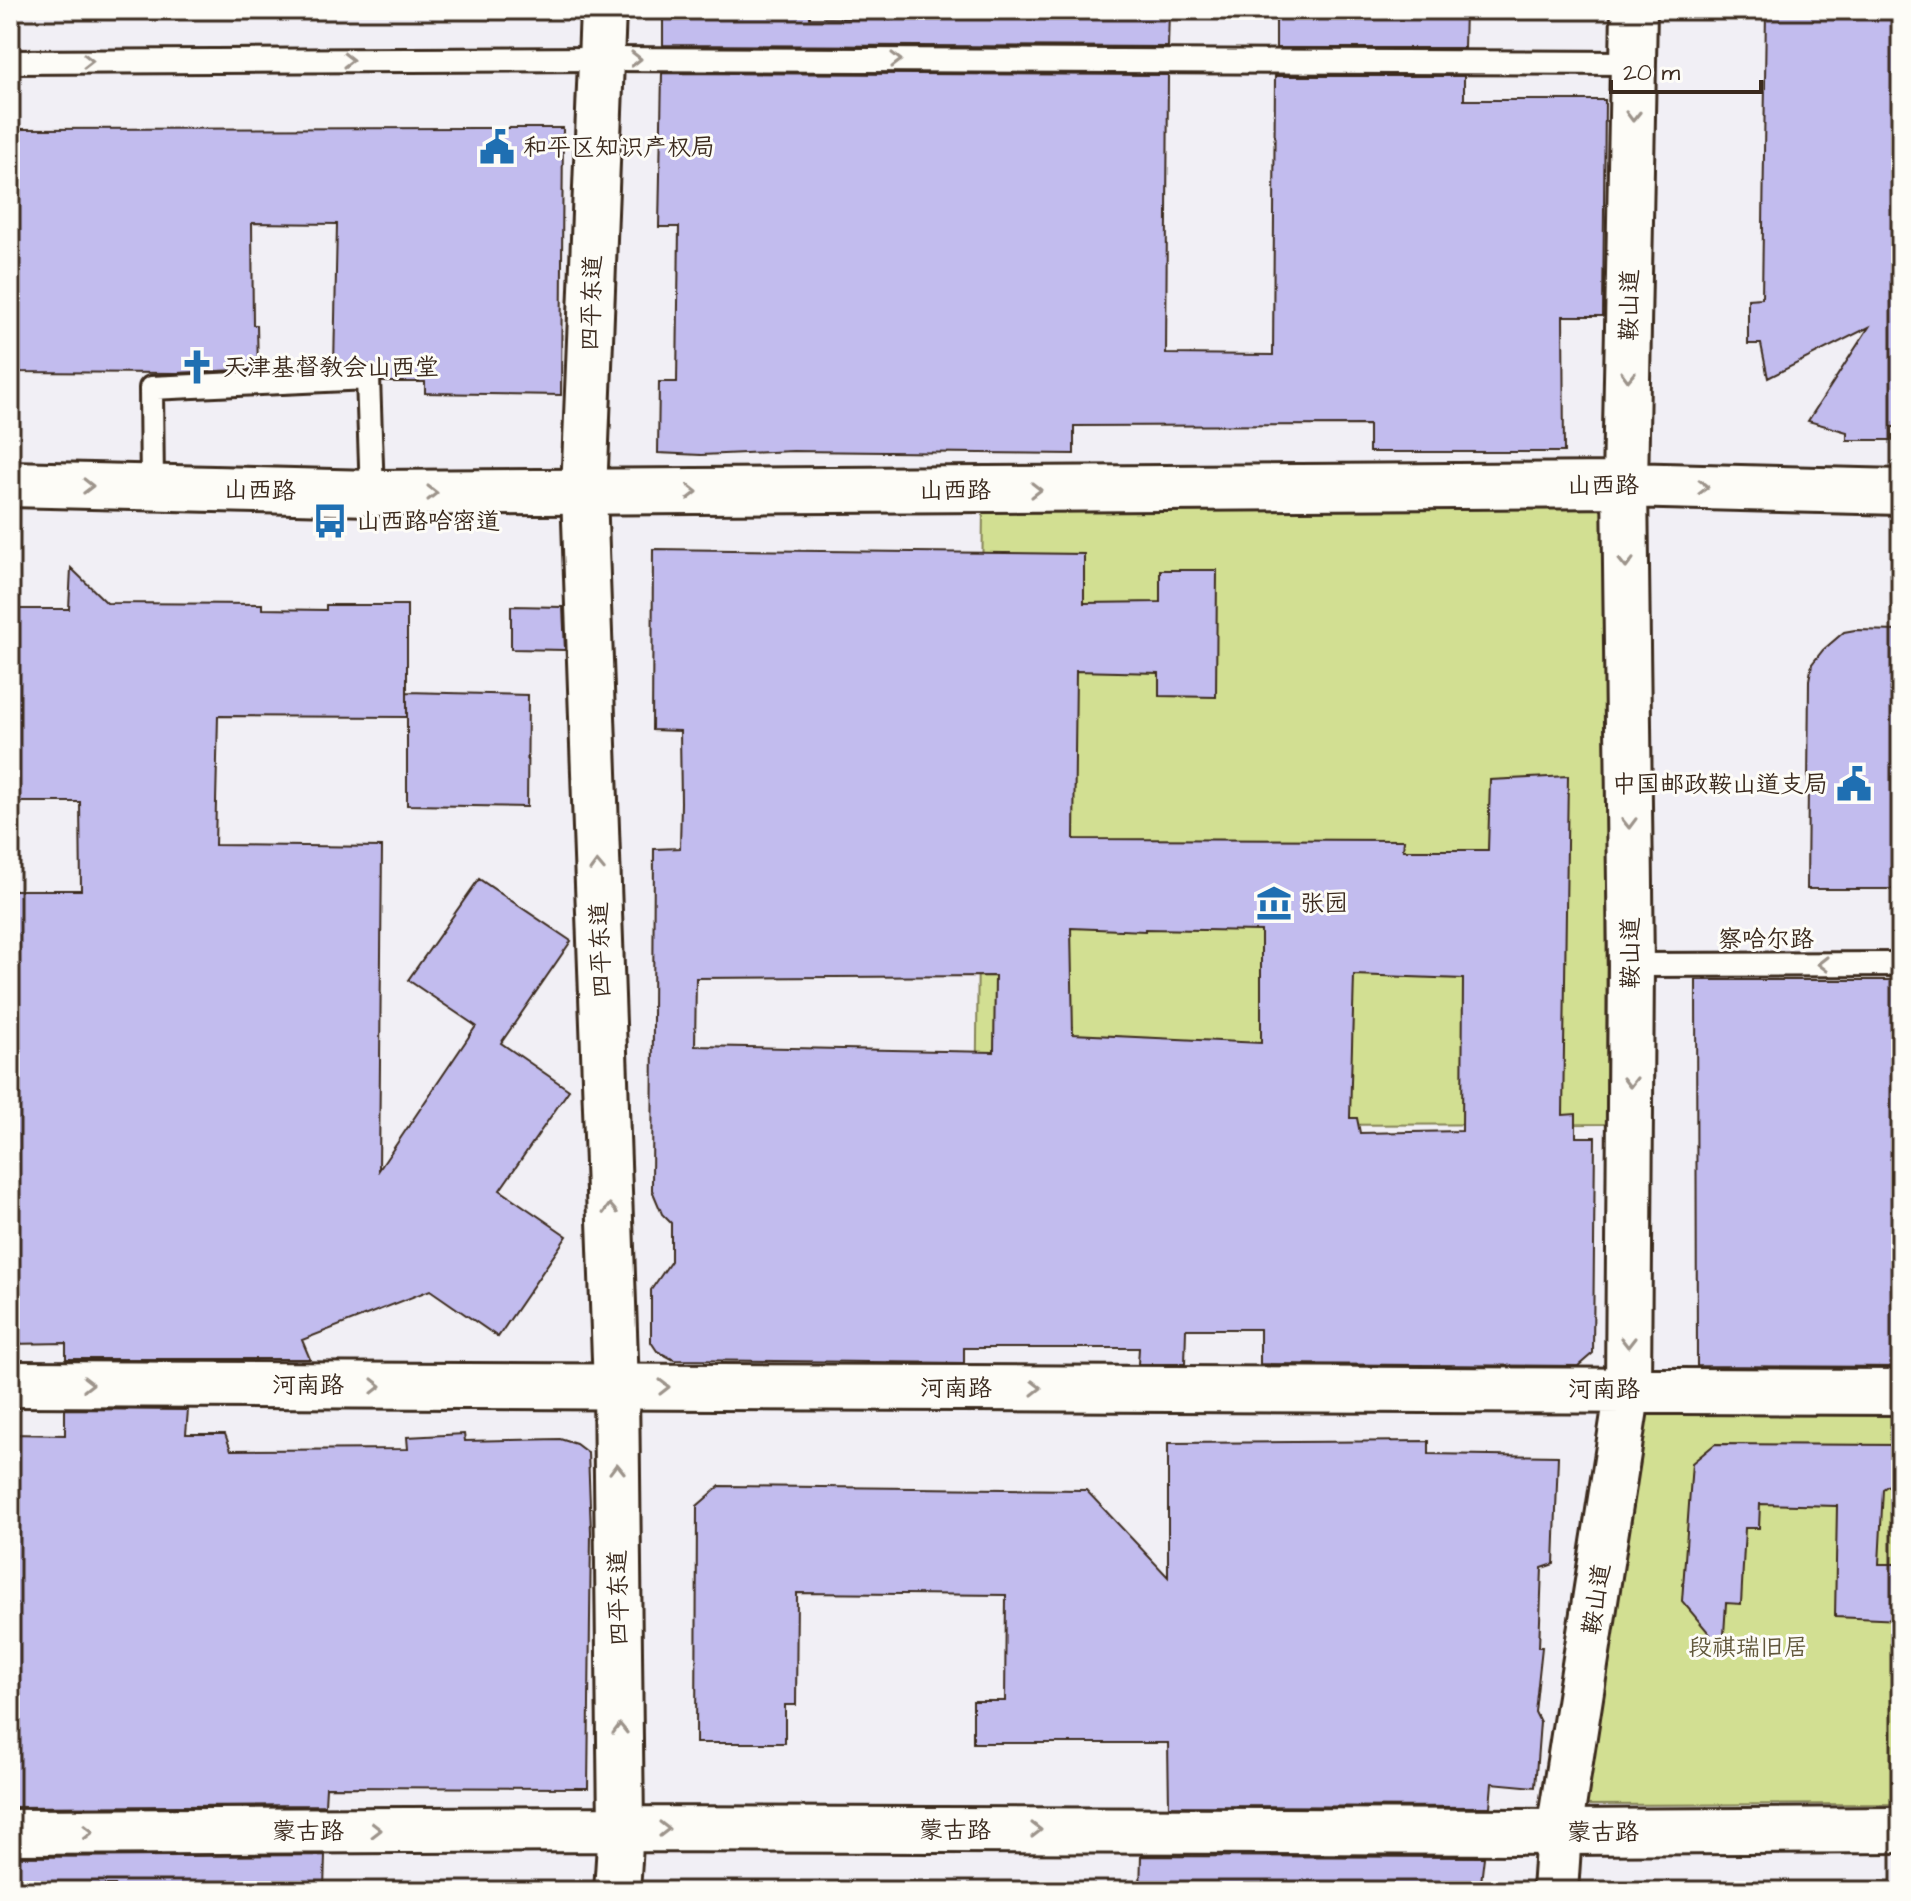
<svg xmlns="http://www.w3.org/2000/svg" width="1911" height="1901" font-family="'Architects Daughter','LXGW WenKai TC',sans-serif">
  <style>
    .green { fill: #d2df92; stroke: #868458; stroke-width: 2 }
    .building { fill: #c2bcee; stroke: #3b2a1e; stroke-width: 2; fill-rule: evenodd }
    .lines { fill: none; stroke-linecap: round; stroke-linejoin: round }
    .lane-casing { stroke: #3b2a1e; stroke-width: 28 }
    .street-casing { stroke: #3b2a1e; stroke-width: 50 }
    .secondary-casing { stroke: #3b2a1e; stroke-width: 50 }
    .lane { stroke: #fdfcf7; stroke-width: 22 }
    .street { stroke: #fdfcf7; stroke-width: 44 }
    .secondary { stroke: #fdfcf7; stroke-width: 44 }
    .oneway { stroke: #9c938a }
    .labels { text-anchor: middle; stroke-width: 6; stroke-linejoin: round; paint-order: stroke }
    .poi-label { font-size: 24px; fill: #3b2a1e; stroke: #fdfcf7; text-anchor: start }
    .street-label { font-size: 24px; fill: #3b2a1e; stroke: #fdfcf7 }
    .park-label { font-size: 24px; fill: #61573b; stroke: #fdfcf7 }
  </style>
  <rect width="100%" height="100%" fill="#f1eff5"/>
  <filter id="ink" filterUnits="userSpaceOnUse"><feTurbulence type="fractalNoise" baseFrequency=".0125" numOctaves="2"/><feDisplacementMap in="SourceGraphic" scale="16" xChannelSelector="R" yChannelSelector="G"/><feConvolveMatrix kernelMatrix="1 2 1 2 8 2 1 2 1" color-interpolation-filters="sRGB"/></filter>
  <g filter="url(#ink)">
    <!-- green -->
    <path class="green" d="M1608,503L1606,1124L976,1126L983,507Z
      M1621,1408L1901,1416V1804L1576,1805Z"/>
    <!-- building -->
    <path class="building" d="M716,10H810V18L893,19V10H1169L1168,47L663,45V15H716Z
      M1276,10H1465L1464,48H1276Z
      M1766,10H1901V427H1892V440H1847V432L1808,421L1869,327L1768,378L1761,344H1748V299L1762,298Z
      M662,73L1168,75L1166,354L1273,355L1275,76H1464V100H1605L1603,316H1563L1564,452H1369V425L1074,426V454L793,451L701,455L658,453L659,382H677L679,227H659Z
      M485,128H563L561,395L425,393V382H382L380,371L374,365L334,366L337,224L252,223L253,325H257L258,369L177,373L10,372V129Z
      M653,549L1084,554V603L1160,602V570H1217L1216,697L1159,696V673L1076,671L1074,839L1404,840L1403,850H1488L1490,780L1568,776L1563,1115L1576,1114V1137H1595L1593,1353L1578,1366L1260,1364V1329H1186L1185,1364H1138L1139,1348H964V1363L674,1360L657,1351L651,1342V1290L671,1261V1223L662,1214L652,1190L654,849L680,848L681,802L680,731L652,730ZM1071,928L1145,931V929L1261,931V1043L1073,1034ZM1354,975L1463,979L1462,1131L1360,1133L1357,1118H1350ZM995,976L994,1052L695,1046L696,978Z
      M71,568L107,603L262,604V609L326,610V605H407V717L218,716L215,845L382,847L379,1170L476,1026L408,980L479,879L571,941L501,1043L569,1090L500,1190L567,1236L498,1337L430,1290L302,1340L310,1359H66V1343L10,1344V890H81L80,802H10V649H16L18,609H69Z
      M511,606L563,607L565,650L511,649Z
      M1855,630L1901,631V889H1807L1809,680L1812,664L1823,650L1844,632Z
      M407,692L528,695L527,807L407,805Z
      M1696,980H1901V1150L1895,1151L1901,1253V1367L1697,1366Z
      M65,1409L188,1410L186,1434H225L231,1450L408,1449L407,1437L464,1434L465,1441L560,1439L576,1444L588,1453L591,1532L588,1788L326,1787L325,1805L10,1807V1434L65,1435Z
      M1429,1441V1454L1558,1456L1554,1564L1542,1568L1539,1647H1542L1535,1712L1540,1722L1535,1787L1492,1783L1490,1807L1169,1806L1168,1743H973V1701H1005L1006,1595L797,1593L796,1705H785V1743H696L697,1506L720,1486L1086,1490L1168,1577V1443Z
      M1715,1444L1901,1445V1477L1883,1489L1879,1564H1901V1620L1835,1617L1837,1506L1760,1504L1759,1528H1745L1741,1604L1726,1603L1723,1650L1682,1601L1692,1463Z
      M325,1855L324,1891H115V1885H10V1857Z
      M1141,1856L1484,1857L1480,1891H1140Z"/>
    <g class="lines">
      <!-- lane casing -->
      <g class="lane-casing">
        <path id="lane" d="M10,62L601,59L1634,63
          M152,488L151,388L368,378L372,493
          M1631,965L1901,964"/>
      </g>
      <!-- street casing -->
      <g class="street-casing">
        <path id="street" d="M603,10L584,493L616,1387L621,1829L617,1891
          M10,1832L621,1829L1559,1832L1901,1830"/>
      </g>
      <!-- secondary casing -->
      <g class="secondary-casing">
        <path id="secondary" d="M10,484L372,493L1625,485L1901,492
          M10,1384L1901,1392
          M1555,1891L1559,1832L1628,1389L1631,965L1625,485L1634,10"/>
      </g>
      <!-- lane -->
      <use href="#lane" class="lane"/>
      <!-- street -->
      <use href="#street" class="street"/>
      <!-- secondary -->
      <use href="#secondary" class="secondary"/>
    </g>
    <!-- one-way arrows -->
    <defs><path id="oneway-chevron" d="M-2-3.5L2.5 0L-2 3.5" fill="none" stroke-width="1.6" stroke-linecap="round" stroke-linejoin="round" transform="scale(2)"/></defs>
    <g class="oneway">
      <use href="#oneway-chevron" transform="translate(636 59)"/>
      <use href="#oneway-chevron" transform="translate(348 60)"/>
      <use href="#oneway-chevron" transform="translate(896 60)"/>
      <use href="#oneway-chevron" transform="translate(88 61)"/>
      <use href="#oneway-chevron" transform="translate(1633 116) rotate(91)"/>
      <use href="#oneway-chevron" transform="translate(1628 376) rotate(91)"/>
      <use href="#oneway-chevron" transform="translate(88 486) rotate(1)"/>
      <use href="#oneway-chevron" transform="translate(1703 487) rotate(1)"/>
      <use href="#oneway-chevron" transform="translate(1036 490)"/>
      <use href="#oneway-chevron" transform="translate(692 492)"/>
      <use href="#oneway-chevron" transform="translate(432 493)"/>
      <use href="#oneway-chevron" transform="translate(1626 563) rotate(89)"/>
      <use href="#oneway-chevron" transform="translate(1629 823) rotate(89)"/>
      <use href="#oneway-chevron" transform="translate(597 866) rotate(-92)"/>
      <use href="#oneway-chevron" transform="translate(1823 964) rotate(180)"/>
      <use href="#oneway-chevron" transform="translate(1630 1082) rotate(90)"/>
      <use href="#oneway-chevron" transform="translate(610 1209) rotate(-92)"/>
      <use href="#oneway-chevron" transform="translate(1628 1342) rotate(90)"/>
      <use href="#oneway-chevron" transform="translate(88 1384)"/>
      <use href="#oneway-chevron" transform="translate(376 1386)"/>
      <use href="#oneway-chevron" transform="translate(664 1387)"/>
      <use href="#oneway-chevron" transform="translate(1036 1388)"/>
      <use href="#oneway-chevron" transform="translate(617 1469) rotate(-91)"/>
      <use href="#oneway-chevron" transform="translate(620 1729) rotate(-91)"/>
      <use href="#oneway-chevron" transform="translate(664 1829)"/>
      <use href="#oneway-chevron" transform="translate(376 1830)"/>
      <use href="#oneway-chevron" transform="translate(1036 1830)"/>
      <use href="#oneway-chevron" transform="translate(88 1832)"/>
    </g>
  </g>
  <!-- icons -->
  <defs>
    <g id="civic-bare" transform="scale(2.76)"><path d="M-.6-6.5H3V-4.5H.6V-3L4-1V1h2V6H-6V1h2V-1L-.6-3ZM-1.2 2.5V6h2.4V2.5Z" fill="#1f6fb2" stroke="#fdfcf7" stroke-width="2.5" paint-order="stroke"/></g>
    <g id="church-bare" transform="scale(2.76)"><path d="M-1.2-6h2.4v3.5h3.3v2.4h-3.3V6h-2.4V-.1h-3.3v-2.4h3.3Z" fill="#1f6fb2" stroke="#fdfcf7" stroke-width="2.5" paint-order="stroke"/></g>
    <g id="bus-bare" transform="scale(2.76)"><path d="M-5-6H5V4H4V6H2V4H-2V6H-4V4H-5ZM-3.5-4V0h7V-4ZM-3.5 1.2v1.5H-2V1.2ZM2 1.2v1.5H3.5V1.2Z" fill="#1f6fb2" stroke="#fdfcf7" stroke-width="2.5" paint-order="stroke"/></g>
    <g id="museum-bare" transform="scale(2.76)"><path d="M0-6L6-3V-2H-6V-3ZM-5-1h2V3h-2ZM-1-1h2V3h-2ZM3-1h2V3H3ZM-6 4H6V6H-6Z" fill="#1f6fb2" stroke="#fdfcf7" stroke-width="2.5" paint-order="stroke"/></g>
  </defs>
  <g fill-rule="evenodd">
    <use href="#civic-bare" x="497" y="147"/>
    <use href="#church-bare" x="197" y="367"/>
    <use href="#bus-bare" x="330" y="521"/>
    <use href="#civic-bare" x="1854" y="784"/>
    <use href="#museum-bare" x="1274" y="903"/>
  </g>
  <g class="labels">
    <!-- poi labels -->
    <g class="poi-label">
      <text x="523" y="155">和平区知识产权局</text>
      <text x="223" y="375">天津基督教会山西堂</text>
      <text x="356" y="529">山西路哈密道</text>
      <text x="1828" y="792" text-anchor="end">中国邮政鞍山道支局</text>
      <text x="1300" y="911">张园</text>
    </g>
    <!-- street labels -->
    <g class="street-label">
      <text transform="translate(591 303) rotate(-88)" y="8">四平东道</text>
      <text transform="translate(1629 305) rotate(-89)" y="8">鞍山道</text>
      <text x="1603" y="493">山西路</text>
      <text transform="translate(260 490) rotate(1)" y="8">山西路</text>
      <text x="955" y="498">山西路</text>
      <text x="1766" y="947">察哈尔路</text>
      <text transform="translate(600 950) rotate(-92)" y="8">四平东道</text>
      <text transform="translate(1630 953) rotate(-90)" y="8">鞍山道</text>
      <text x="308" y="1393">河南路</text>
      <text x="956" y="1396">河南路</text>
      <text x="1604" y="1397">河南路</text>
      <text transform="translate(618 1598) rotate(-91)" y="8">四平东道</text>
      <text transform="translate(1596 1599) rotate(-81)" y="8">鞍山道</text>
      <text x="955" y="1838">蒙古路</text>
      <text x="308" y="1839">蒙古路</text>
      <text x="1603" y="1840">蒙古路</text>
    </g>
    <!-- park labels -->
    <g class="park-label">
      <text x="1748" y="1655">段祺瑞旧居</text>
    </g>
  </g>
  <!-- margin -->
  <rect width="1911" height="1901" fill="none" stroke="#fdfcf7" stroke-width="40"/>
  <rect x="20" y="20" width="1871" height="1861" fill="none" stroke="#3b2a1e" stroke-width="3" filter="url(#ink)"/>
  <!-- scale -->
  <path d="M1611 80v12h150v-12" fill="none" stroke="#3b2a1e" stroke-width="4"/>
  <text x="1623" y="80" font-size="24" fill="#3b2a1e" stroke="#fdfcf7" stroke-width="6" paint-order="stroke">20 m</text>
</svg>
